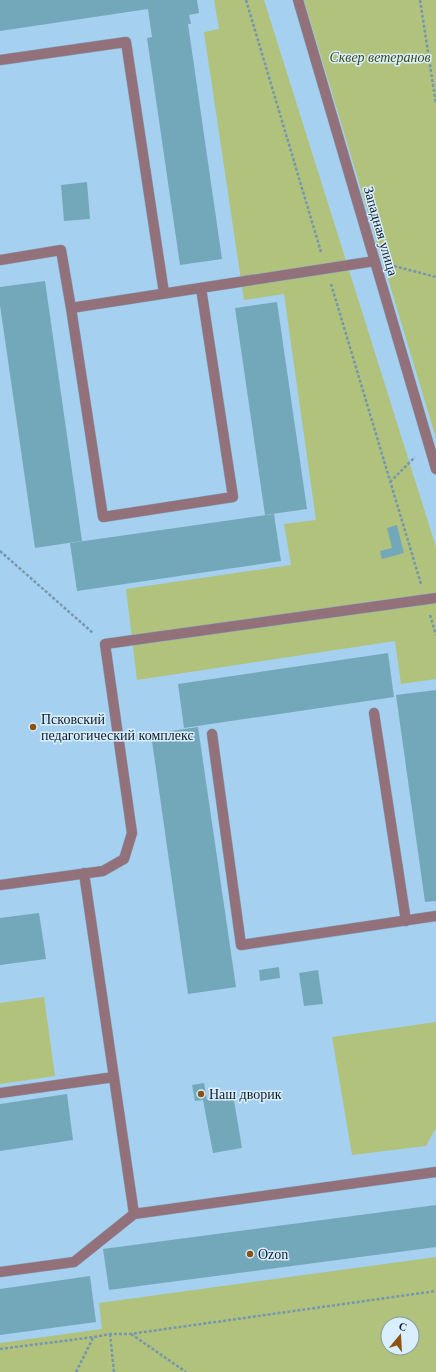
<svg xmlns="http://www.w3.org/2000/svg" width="436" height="1372" font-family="'Times New Roman',serif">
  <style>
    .green { fill: #b0c27b; fill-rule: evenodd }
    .building { fill: #73a8ba }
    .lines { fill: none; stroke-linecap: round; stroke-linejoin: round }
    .minor-casing { stroke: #87acc7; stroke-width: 11 }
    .path { stroke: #7697b0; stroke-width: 2.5; stroke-dasharray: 3 2; stroke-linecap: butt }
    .minor { stroke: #92717a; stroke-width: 10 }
    .poi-dot { fill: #8d5111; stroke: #d9eefe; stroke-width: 1.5 }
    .labels { text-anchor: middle; stroke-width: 3; stroke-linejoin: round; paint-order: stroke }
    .park-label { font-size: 14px; font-style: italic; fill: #3d4812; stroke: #d9eefe }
    .street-label { font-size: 14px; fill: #0d1d28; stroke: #d9eefe }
    .poi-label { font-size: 14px; fill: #0d1d28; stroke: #d9eefe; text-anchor: start }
  </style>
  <rect width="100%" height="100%" fill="#a6d0ef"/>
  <!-- green -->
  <path class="green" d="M214,0H264L436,547V679L401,684L395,641L137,680L126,589L291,565L284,524L316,520L284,294L244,300L204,32L219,29Z
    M304,0H436V438Z
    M44,997L55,1076L0,1084V1003Z
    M436,1022V1128L426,1146L352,1155L332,1037Z
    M436,1257V1372H0V1343L102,1329L99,1303ZM388,1324H412V1348H388Z"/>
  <!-- building -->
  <path class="building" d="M0,0H197L199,13L189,15L191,24H188L222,259L180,265L147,38L152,37L148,9L0,31Z
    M87,182L90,219L64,221L61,185Z
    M45,281L82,541L35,548L0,305V287Z
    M277,302L307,509L265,515L235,308Z
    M274,514L281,561L77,591L70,543Z
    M397,525L404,553L382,559L380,551L392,548L387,528Z
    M388,653L394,697L184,728L178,684Z
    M436,690V901L425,902L396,695Z
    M198,727L236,987L188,994L151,734Z
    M39,913L46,959L0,965V918Z
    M279,967L280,978L260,981L259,970Z
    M318,970L323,1004L304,1006L299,973Z
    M204,1083L207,1100L233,1095L242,1148L213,1153L203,1100L195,1101L192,1085Z
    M67,1094L73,1140L0,1151V1104Z
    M436,1205V1247L109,1290L103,1249Z
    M90,1276L96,1322L0,1335V1289Z"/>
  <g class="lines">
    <!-- minor casing -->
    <g class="minor-casing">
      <path id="minor" d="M298,0L436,469
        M0,60L126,42L164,293
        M0,260L61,250L71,308L375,261
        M71,308L103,517L233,497L201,288
        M374,713L406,921
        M212,734L241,945L436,916
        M84,873L134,1214
        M0,885L103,871L124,859L132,833L105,644L436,598
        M0,1093L114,1077
        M0,1272L74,1262L134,1214L436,1172"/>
    </g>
    <!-- path -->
    <path class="path" d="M246,0L321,252
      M420,0L436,104
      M394,266L436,277
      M331,284L421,584
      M390,482L415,457
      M0,551L93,633
      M430,615L436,635
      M110,1334L114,1372
      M131,1334L186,1372
      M0,1349L94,1337L110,1334H130L436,1291
      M76,1372L93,1338"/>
    <!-- minor -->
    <use href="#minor" class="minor"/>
  </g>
  <!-- markers -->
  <g class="poi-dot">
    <circle cx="33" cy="727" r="4"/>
    <circle cx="201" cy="1094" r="4"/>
    <circle cx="250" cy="1254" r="4"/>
  </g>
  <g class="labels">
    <!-- park labels -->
    <g class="park-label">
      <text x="380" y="62">Сквер ветеранов</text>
    </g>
    <!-- street labels -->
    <g class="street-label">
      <text transform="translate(381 231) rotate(74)" y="5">Западная улица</text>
    </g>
    <!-- poi labels -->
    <g class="poi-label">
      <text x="41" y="724">Псковский<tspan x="41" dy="16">педагогический комплекс</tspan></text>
      <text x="209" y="1099">Наш дворик</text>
      <text x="258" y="1259">Ozon</text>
    </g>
  </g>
  <!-- north arrow -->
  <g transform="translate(400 1336) rotate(18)"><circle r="19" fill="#d9eefe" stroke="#879aa8"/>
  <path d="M0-3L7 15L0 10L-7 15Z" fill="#8d5111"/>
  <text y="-6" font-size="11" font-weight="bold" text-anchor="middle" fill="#0d1d28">С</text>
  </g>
</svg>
